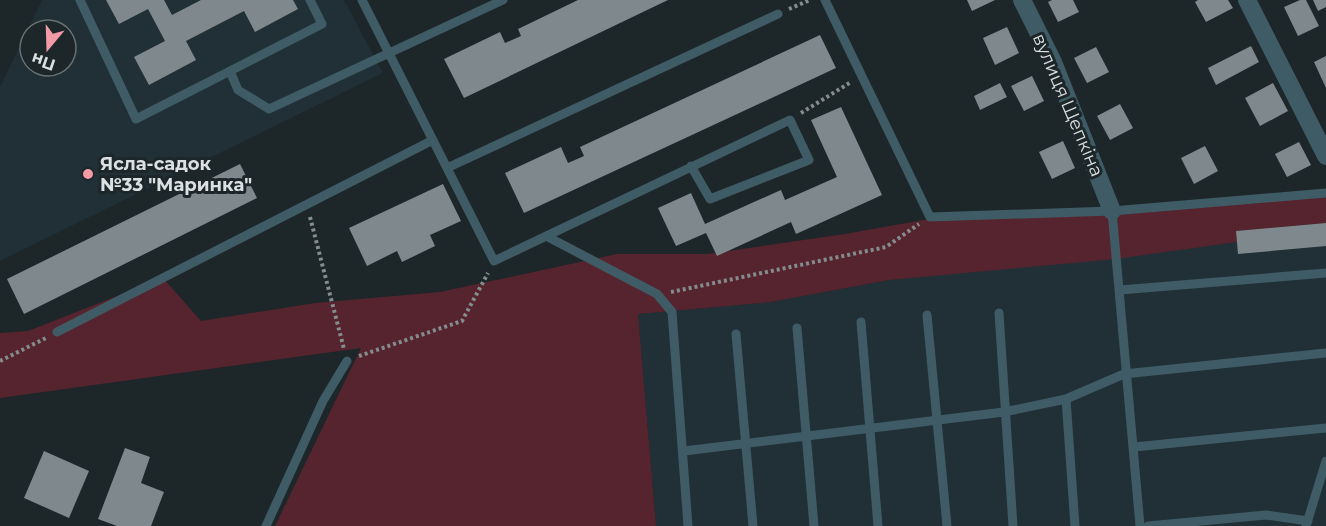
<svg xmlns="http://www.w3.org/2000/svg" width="1326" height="526" font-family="Montserrat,sans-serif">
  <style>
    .built { fill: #203036; fill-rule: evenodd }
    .green { fill: #56242e }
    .building { fill: #7f898d }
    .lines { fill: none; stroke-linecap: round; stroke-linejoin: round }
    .path { stroke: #858c8f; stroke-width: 4; stroke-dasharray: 3 3; stroke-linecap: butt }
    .lane { stroke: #3f5b65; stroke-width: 9 }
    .street { stroke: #3f5b65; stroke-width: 18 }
    .poi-dot { fill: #f39aa7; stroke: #1d2629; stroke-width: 2 }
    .labels { text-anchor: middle; stroke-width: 6; stroke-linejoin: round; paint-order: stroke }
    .street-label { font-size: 18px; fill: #dbe1e3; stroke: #1d2629 }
    .poi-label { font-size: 18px; font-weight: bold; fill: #dbe1e3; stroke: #1d2629; text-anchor: start }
  </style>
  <rect width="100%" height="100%" fill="#1d2629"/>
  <!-- built -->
  <path class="built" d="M42,0H344L383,73L0,261V87ZM30,30H66V66H30Z
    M1326,223V526H656L638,314L771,302L889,280L1236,242V231Z"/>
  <!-- green -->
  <path class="green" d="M1326,196V223L1236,231L1237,242L1115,259L889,280L771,302L638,314L656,526H275L361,348L0,398V333L28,331L163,278L201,321L315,303L440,292L617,254H708L845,234L968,212H1055Z"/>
  <!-- building -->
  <path class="building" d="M106,0H164L172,15L201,0H293L298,9L255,32L244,11L186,41L196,60L149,85L134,57L165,41L148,9L119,24Z
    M578,0H668L464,98L444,59L500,32L505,43L521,36L518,29Z
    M967,0H995L972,11Z
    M1052,0H1073L1079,12L1058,22L1048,2Z
    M1198,0H1228L1233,8L1206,22L1195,2Z
    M1300,0H1306L1319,26L1298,36L1284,7Z
    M1313,0H1326V7L1318,11Z
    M1007,27L1019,53L995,65L983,38Z
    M820,35L836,68L524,213L505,173L561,147L568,163L584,156L580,147Z
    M1251,46L1259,62L1216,85L1208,68Z
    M1096,47L1109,72L1087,83L1074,58Z
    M1326,56V88L1314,62Z
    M1032,76L1044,101L1024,111L1011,86Z
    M1000,83L1007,97L980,110L974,96Z
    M1273,83L1288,111L1260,126L1245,98Z
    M1120,104L1133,128L1110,140L1097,116Z
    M841,107L882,195L796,234L791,222L717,256L706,233L676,246L658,208L691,193L705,224L781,190L785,200L837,177L811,120Z
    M1063,141L1075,168L1052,179L1039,152Z
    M1299,142L1311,165L1287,177L1275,154Z
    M1205,146L1218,171L1194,184L1181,158Z
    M240,164L257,198L24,314L7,279Z
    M443,184L461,221L430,235L435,246L402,262L397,251L367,266L349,228Z
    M1326,223V246L1238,254L1236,231Z
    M125,448L150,457L141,483L164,492L151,526H117L98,519Z
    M44,451L89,471L69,518L24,498Z"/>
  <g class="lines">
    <!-- path -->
    <path class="path" d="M789,9L810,0
      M801,113L851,82
      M310,217L344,349
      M671,292L886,247L919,224
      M359,356L462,321L488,273
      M0,361L46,338"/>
    <!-- lane -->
    <path class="lane" d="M80,0L136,119L322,24L310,0
      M362,0L494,261L790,120L809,160L710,199L691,166
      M825,0L930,217L1112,211L1140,526
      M230,71L238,90L269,109L503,0
      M447,168L778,14
      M1112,211L1326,193
      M546,236L657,294L672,312L688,526
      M1120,290L1326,273
      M999,313L1013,526
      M927,315L947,526
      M861,322L878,526
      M797,328L814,526
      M57,332L433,140
      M736,334L753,526
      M1066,399L1075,526
      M1134,447L1326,428
      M684,451L1004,412L1066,399L1124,374L1326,353
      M266,526L323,401L347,361
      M1148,526L1266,515L1308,521
      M1306,526L1326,461"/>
    <!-- street -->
    <path class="street" d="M1022,0L1053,62L1112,211
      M1247,0L1326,156"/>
  </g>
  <!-- markers -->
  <circle class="poi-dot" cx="88" cy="174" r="6"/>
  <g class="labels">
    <!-- street labels -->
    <g class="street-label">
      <text transform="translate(1068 105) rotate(67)" y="6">вулиця Щепкіна</text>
    </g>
    <!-- poi labels -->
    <g class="poi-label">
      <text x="100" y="170">Ясла-садок<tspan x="100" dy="21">№33 "Маринка"</tspan></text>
    </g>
  </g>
  <!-- north arrow -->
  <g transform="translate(48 48) rotate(199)"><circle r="28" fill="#1d2629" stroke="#697173" stroke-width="1.5"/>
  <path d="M0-4.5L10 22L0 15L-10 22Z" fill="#f39aa7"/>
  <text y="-9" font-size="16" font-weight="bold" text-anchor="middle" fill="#dbe1e3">Пн</text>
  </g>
</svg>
